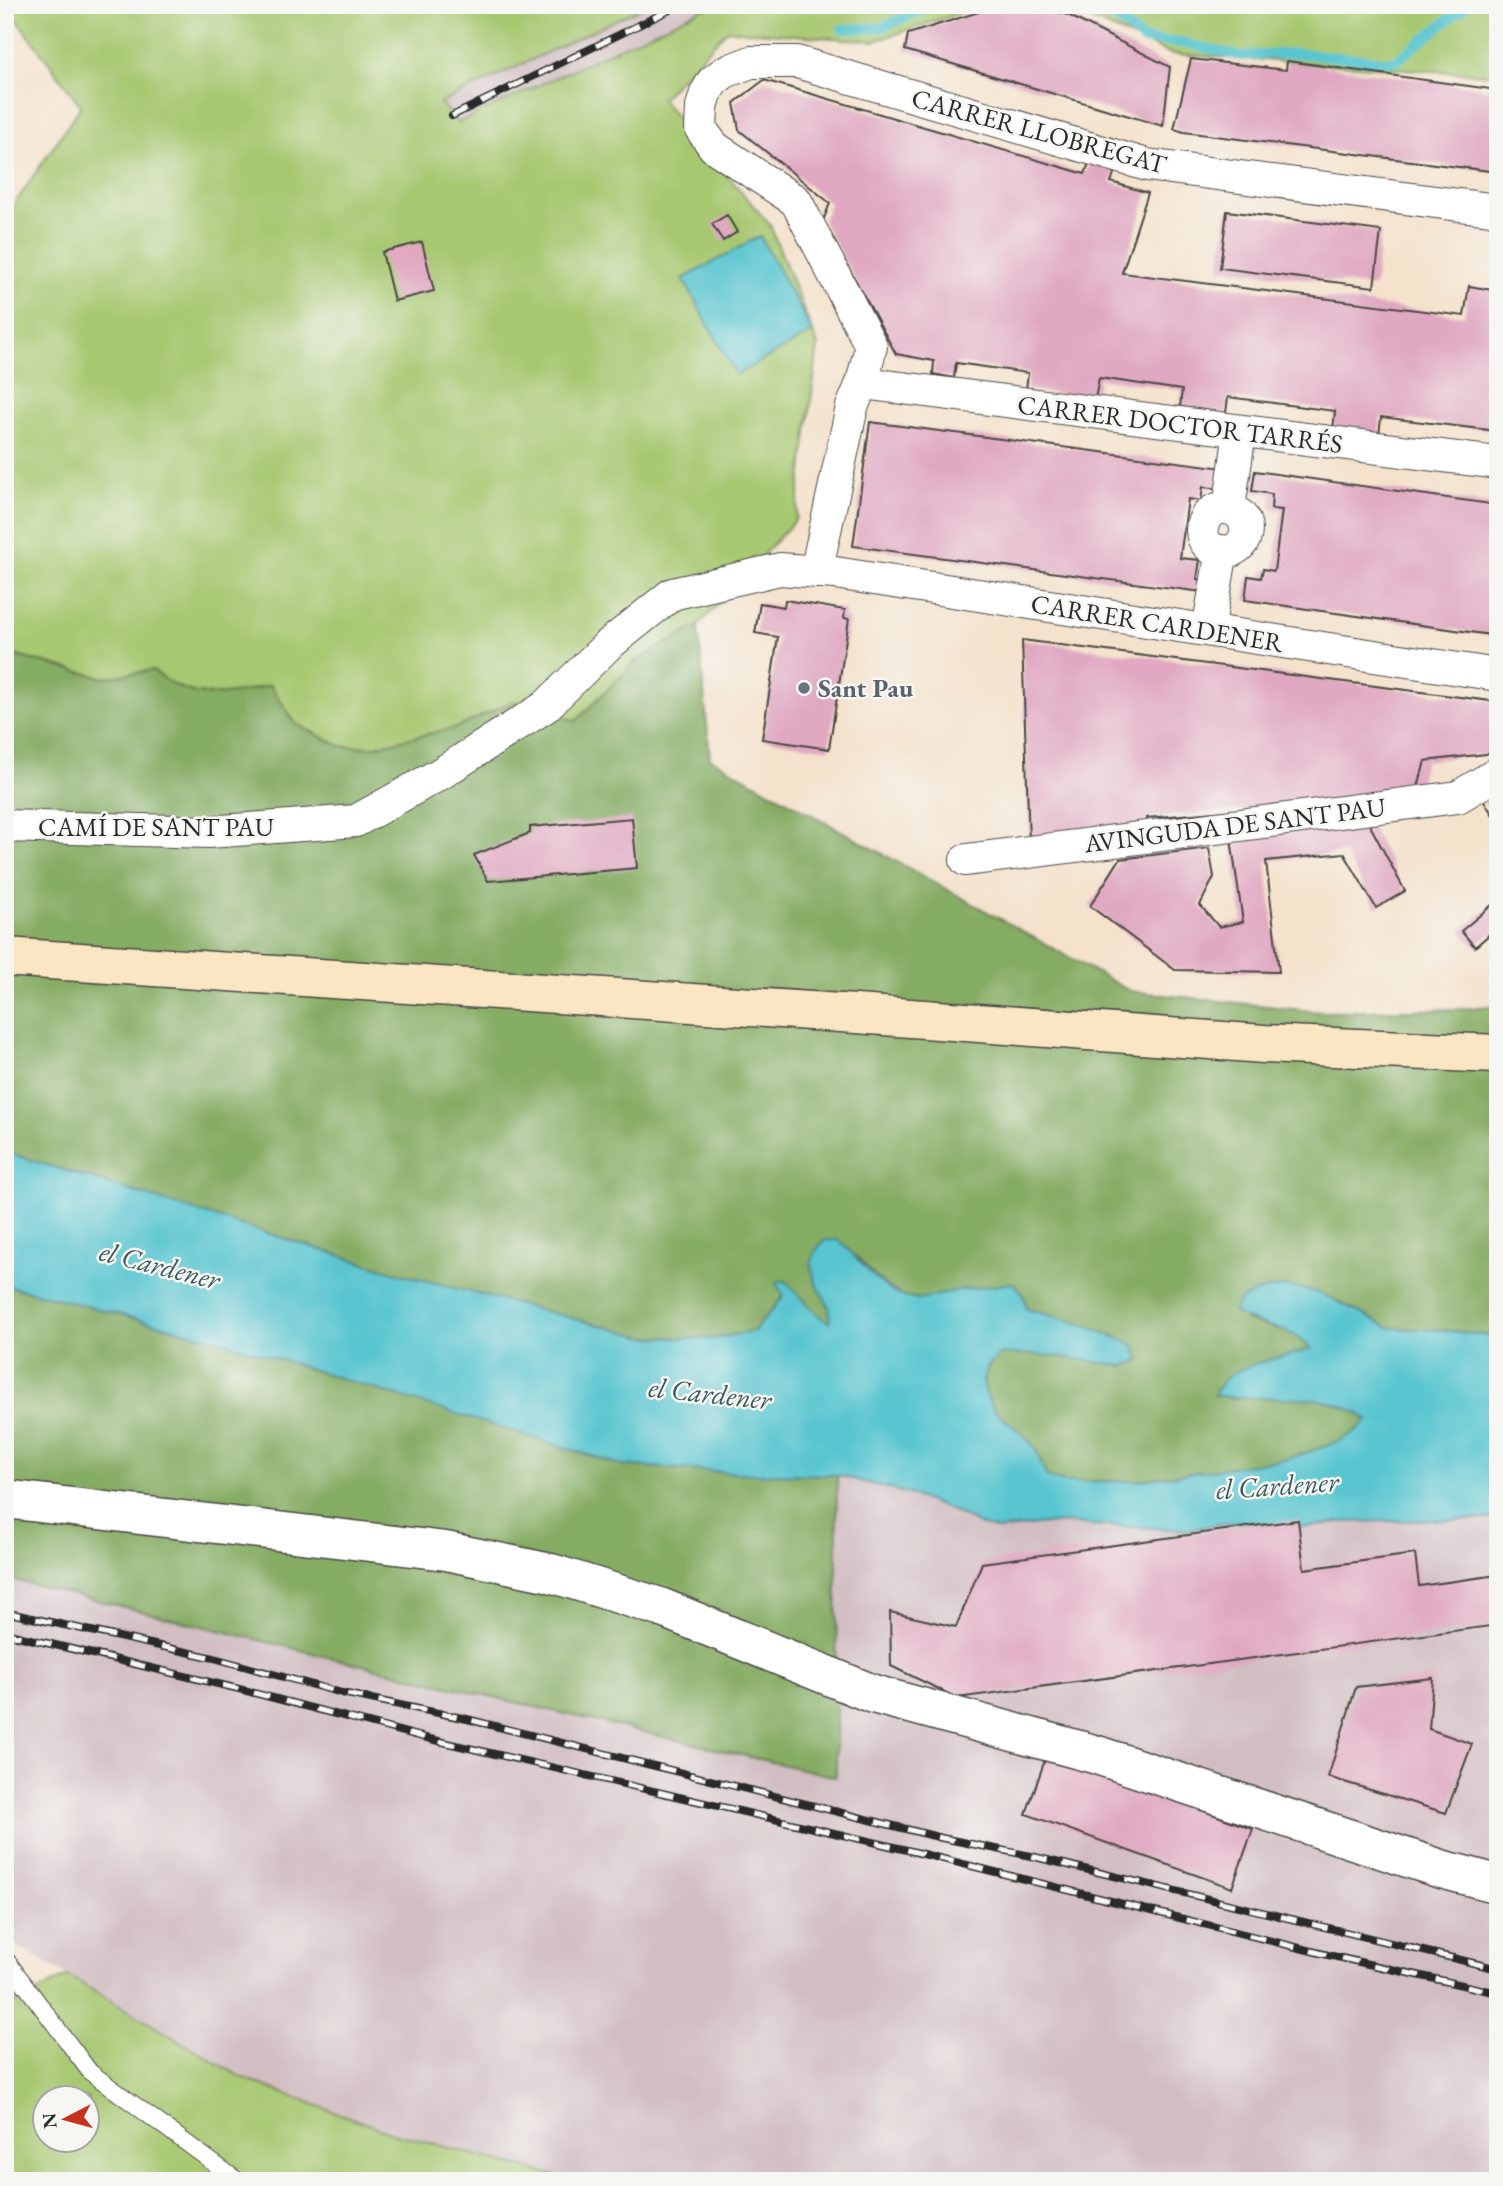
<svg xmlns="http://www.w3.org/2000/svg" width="1503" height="2186" font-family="'EB Garamond',serif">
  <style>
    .industrial { fill: #d2bec2 }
    .green { fill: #a7c871; stroke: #697a4e; stroke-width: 2; fill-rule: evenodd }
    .forest { fill: #85ac63; stroke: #586c47; stroke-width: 2 }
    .water { fill: #58c5d0; stroke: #42787e; stroke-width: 2 }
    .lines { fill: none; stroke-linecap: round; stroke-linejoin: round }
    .stream { stroke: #58c5d0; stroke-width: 10 }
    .building { fill: #e0a8c1 }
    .service-casing { stroke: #494643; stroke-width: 18 }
    .minor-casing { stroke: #494643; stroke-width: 34 }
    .tertiary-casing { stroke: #494643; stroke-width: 41 }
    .secondary-casing { stroke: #494643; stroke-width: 41 }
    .service { stroke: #fff; stroke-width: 16 }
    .minor { stroke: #fff; stroke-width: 32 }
    .tertiary { stroke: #fff; stroke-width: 38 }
    .secondary { stroke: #fbe6c3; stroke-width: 38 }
    .rail-casing { stroke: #2b2b2b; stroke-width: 8 }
    .rail { stroke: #f6f6f2; stroke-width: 5; stroke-dasharray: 16; stroke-linecap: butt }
    .worship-dot { fill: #6b7280; stroke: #f6f6f2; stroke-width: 2.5 }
    .labels { text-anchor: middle; stroke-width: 5; stroke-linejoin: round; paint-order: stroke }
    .street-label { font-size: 26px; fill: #2b2b2b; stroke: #f6f6f2 }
    .worship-label { font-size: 26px; font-weight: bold; fill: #5b616d; stroke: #f6f6f2; text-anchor: start }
    .water-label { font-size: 28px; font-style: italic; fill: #38595d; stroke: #f6f6f2 }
  </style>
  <rect width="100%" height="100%" fill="#f6f6f2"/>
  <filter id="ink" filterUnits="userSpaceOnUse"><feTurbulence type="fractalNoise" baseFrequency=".0143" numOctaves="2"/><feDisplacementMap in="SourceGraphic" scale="14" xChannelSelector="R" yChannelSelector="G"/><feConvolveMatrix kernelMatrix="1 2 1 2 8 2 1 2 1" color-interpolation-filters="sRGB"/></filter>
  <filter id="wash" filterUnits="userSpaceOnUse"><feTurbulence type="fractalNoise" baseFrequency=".00686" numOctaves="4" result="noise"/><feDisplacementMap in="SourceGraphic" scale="28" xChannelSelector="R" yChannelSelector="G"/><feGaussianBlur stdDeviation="1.57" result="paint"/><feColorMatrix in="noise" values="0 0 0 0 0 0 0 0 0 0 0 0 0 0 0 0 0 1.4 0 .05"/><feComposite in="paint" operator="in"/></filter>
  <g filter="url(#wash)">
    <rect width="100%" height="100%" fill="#f4e2cc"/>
    <!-- industrial -->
    <path class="industrial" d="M647,5H711L458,123L440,103Z
      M837,1475L909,1494L953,1511L981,1525L999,1530L1054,1523L1190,1530L1219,1524L1249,1521L1278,1526L1309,1527L1339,1522L1498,1519V2181H575L392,2133L243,2078L5,1939V1578L497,1698L836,1777Z"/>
    <!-- green -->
    <path class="green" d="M6,5H647L440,103L458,123L711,5H986L874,41L727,30L661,99L770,225L818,346L796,519L698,626L636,661L576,721L514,701L458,727L372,747L340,746L296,724L270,685C225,697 190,703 153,670L104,678L5,653V218L81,106Z
      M1058,5H1498V75L1171,54Z
      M68,1976L243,2078L392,2133L575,2181H5V2008ZM46,2098H88V2140H46Z"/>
    <!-- forest -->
    <path class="forest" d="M698,626L710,758L1130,991L1320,1012L1460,1009L1498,1005V1337L1444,1330L1391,1328L1376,1322L1245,1320L1295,1334L1312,1349L1294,1355L1260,1363L1230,1398C1262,1398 1304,1393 1335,1402C1348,1405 1358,1412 1368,1420C1349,1442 1314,1451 1286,1459L1135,1481L1064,1482L1047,1477C1040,1463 1036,1446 1024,1435C1014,1427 1003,1421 995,1411C988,1401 981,1388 985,1376C987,1367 991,1359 1000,1355C1019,1347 1099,1363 1124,1366L1117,1337L1027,1308L1023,1294L1014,1283C995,1286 974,1287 954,1291C946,1293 937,1297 928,1298C897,1302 875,1278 856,1256L815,1281L829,1307L830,1324L818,1315L785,1281L784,1296L754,1331L713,1339L645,1337L393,1272L5,1152V653L104,678L153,670C190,703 226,697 270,685L296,724L340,746L372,747L458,727L514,701L576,721L636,661Z
      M5,1285L211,1338L621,1465L751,1474L837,1475L836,1777L497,1698L5,1578Z"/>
    <!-- water -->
    <path class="water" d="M760,236L813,332L736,375L683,279Z
      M5,1152L393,1272L645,1337L713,1339L754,1331L784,1296L775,1282L785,1281L818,1315L830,1323L829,1307L815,1281L811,1265L815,1252L824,1240H839C857,1257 873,1280 895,1293C918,1305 937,1294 959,1290C978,1288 996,1285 1014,1283L1023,1294L1027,1309L1085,1325L1133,1344L1140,1360L1124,1366L1055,1356L1018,1354L1000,1355L987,1366L983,1381L987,1397L996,1412L1025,1436L1035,1448L1047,1477L1064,1482L1135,1481L1286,1459C1311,1451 1352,1441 1368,1420C1322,1385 1267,1404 1214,1395C1217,1391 1219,1384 1223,1381C1246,1360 1283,1359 1311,1349C1287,1323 1262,1330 1233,1312L1241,1300L1256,1292L1287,1286L1320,1293L1391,1328L1444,1330L1498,1337V1519L1339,1522L1309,1527L1278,1526L1249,1521L1219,1524L1190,1530L1054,1523L999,1530L981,1525L953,1511L909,1494L837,1475L751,1474L621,1465L211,1338L5,1285Z"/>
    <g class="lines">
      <!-- stream -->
      <path class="stream" d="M1091,5L1124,24L1143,40L1184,43L1241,56L1296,53L1395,62L1467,5
        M842,29L880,28L934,5"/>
    </g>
    <g id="blocks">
      <!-- building -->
      <path class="building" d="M1001,5H1036L1068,15L1170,67L1163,126L905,50L908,34Z
        M1191,59L1286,70L1287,61L1498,90V172L1184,132L1174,129Z
        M764,80L1085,174L1090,160L1116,168L1111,182L1148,193L1122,273L1464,316L1469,286L1498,291V431L1381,417L1379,436L1333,430L1335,411L1228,397L1226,413L1180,407L1182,390L1099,378L1095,399L1026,389L1028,373L956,363L954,378L933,374L934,361L896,354L823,221L830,203L739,130L734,103Z
        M1227,211L1381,231L1374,287L1220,268Z
        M727,215L737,232L723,241L712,224Z
        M422,242L434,291L394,301L382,252Z
        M870,422L1224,468L1222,489L1203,487L1201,501L1188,499L1180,558L1200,560L1197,579L1204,580L1202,592L853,546Z
        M1255,471L1498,505V636L1245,600L1248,576L1261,578L1263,569L1274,571L1282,510L1271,509L1272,494L1252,491Z
        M785,600L845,610L844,618L849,619L829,749L762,739L778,637L755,633L760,603L784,607Z
        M1022,640L1498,702V747L1486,754L1425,761L1416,795L1147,818L1148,831L1029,842Z
        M1498,788V823L1482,798Z
        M632,818L637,868L488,881L474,855L530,833V827Z
        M1366,818L1405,891L1376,908L1344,853L1266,861L1279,972L1175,970L1090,906L1120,859L1209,848L1214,877L1200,905L1219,927L1243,922L1231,839Z
        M1498,900V941L1491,933L1475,947L1461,931Z
        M1298,1520L1304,1569L1415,1554L1419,1586L1498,1575V1625L957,1698L891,1666L890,1612L956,1627L982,1563Z
        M1433,1678L1429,1729L1472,1744L1446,1813L1328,1777L1356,1687Z
        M1047,1754L1253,1829L1232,1888L1026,1814Z"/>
    </g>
  </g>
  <g filter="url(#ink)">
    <use href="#blocks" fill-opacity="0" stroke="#494643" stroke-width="2"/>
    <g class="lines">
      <!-- service casing -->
      <g class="service-casing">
        <path id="service" d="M5,1958L90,2072L238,2181"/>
      </g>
      <!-- minor casing -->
      <g class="minor-casing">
        <path id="minor" d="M862,383L1498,463
          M1229,508L1240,432
          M1202 530a22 22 0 1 1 44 0a22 22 0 1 1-44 0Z
          M816,572L852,407L862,383L871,346L796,201L714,147L701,129L702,107L706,93L713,81L725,72L751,62H797L1147,165L1498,210
          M1208,630L1222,551
          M5,826L208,832L356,821L440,774L545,707L607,646L672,594L780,569L835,573L1498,675
          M966,860L1458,797L1498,773"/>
      </g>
      <!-- tertiary casing -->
      <g class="tertiary-casing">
        <path id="tertiary" d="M5,1499L446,1551L551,1573L660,1607L873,1694L1094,1754L1441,1869L1498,1884"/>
      </g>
      <!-- secondary casing -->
      <g class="secondary-casing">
        <path id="secondary" d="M5,957L856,1014L1264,1044L1498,1054"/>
      </g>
      <!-- service -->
      <use href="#service" class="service"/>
      <!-- minor -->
      <use href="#minor" class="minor"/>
      <!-- tertiary -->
      <use href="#tertiary" class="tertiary"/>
      <!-- secondary -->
      <use href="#secondary" class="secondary"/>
      <!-- rail casing -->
      <g class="rail-casing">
        <path id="rail" d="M452,116L680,5
          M5,1612L214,1658L342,1693L467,1719L942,1838L1031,1856L1498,1969
          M5,1633L239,1689L430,1739L903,1849L1328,1955L1498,1993"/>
      </g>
      <!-- rail -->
      <use href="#rail" class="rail"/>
    </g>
  </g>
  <!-- markers -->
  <circle class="worship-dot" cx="804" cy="688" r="7"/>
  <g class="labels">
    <!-- street labels -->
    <g class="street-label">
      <text transform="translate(1039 131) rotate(15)" y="9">CARRER LLOBREGAT</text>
      <text transform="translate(1180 424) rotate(7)" y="9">CARRER DOCTOR TARRÉS</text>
      <text transform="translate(1157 623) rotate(9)" y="9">CARRER CARDENER</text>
      <text transform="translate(1235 825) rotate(-7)" y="9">AVINGUDA DE SANT PAU</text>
      <text x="156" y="836">CAMÍ DE SANT PAU</text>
    </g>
    <!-- worship labels -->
    <g class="worship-label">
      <text x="818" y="697">Sant Pau</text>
    </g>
    <!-- water labels -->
    <g class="water-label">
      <text transform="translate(160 1265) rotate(14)" y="10">el Cardener</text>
      <text transform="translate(710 1393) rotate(6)" y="10">el Cardener</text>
      <text transform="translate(1277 1485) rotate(-4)" y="10">el Cardener</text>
    </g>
  </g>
  <!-- margin -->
  <rect width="1503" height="2186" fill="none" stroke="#f6f6f2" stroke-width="28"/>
  <!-- north arrow -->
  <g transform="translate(66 2119) rotate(264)"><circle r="33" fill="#f6f6f2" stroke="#a5a5a2" stroke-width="2"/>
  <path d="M0-5L12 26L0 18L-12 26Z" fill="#c8321e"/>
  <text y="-10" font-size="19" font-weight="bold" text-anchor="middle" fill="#2b2b2b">N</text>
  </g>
</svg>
